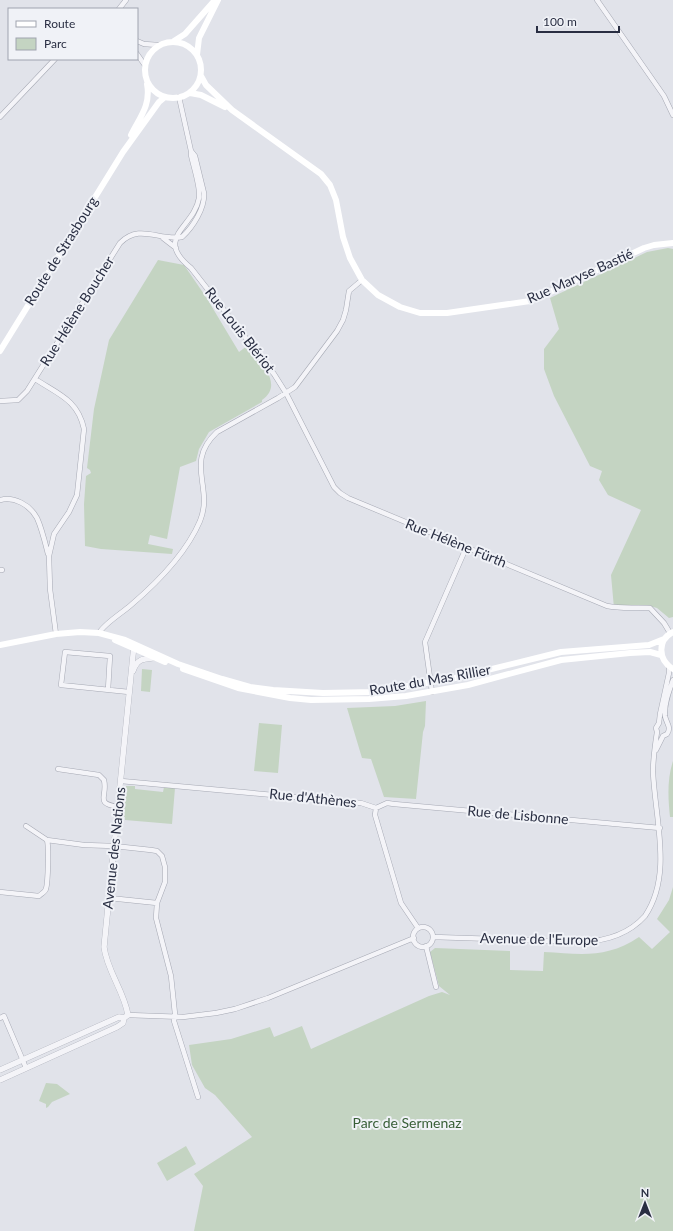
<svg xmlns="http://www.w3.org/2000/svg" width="673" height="1231" font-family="Lato,sans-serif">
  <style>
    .green { fill: #c4d4c2 }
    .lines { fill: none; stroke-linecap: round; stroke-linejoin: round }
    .minor-casing { stroke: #a6a9b4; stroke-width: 5.5 }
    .tertiary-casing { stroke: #a6a9b4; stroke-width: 6 }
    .minor { stroke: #f4f4f8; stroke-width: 4.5 }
    .tertiary { stroke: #f4f4f8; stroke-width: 5.5 }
    .secondary { stroke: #fff; stroke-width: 6 }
    .labels { text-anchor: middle; stroke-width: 4; stroke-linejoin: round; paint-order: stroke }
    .street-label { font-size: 14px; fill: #292e42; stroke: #f0f2f7 }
    .park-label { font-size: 14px; fill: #375e36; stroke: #f0f2f7 }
  </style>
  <rect width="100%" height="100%" fill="#e1e3ea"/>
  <!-- green -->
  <path class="green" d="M668,248L673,249V617L669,618L657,608L646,605L614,608L611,575L641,510L608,495L599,480L602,471L590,466L554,396L544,369V349L559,329L550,298L647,252Z
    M158,260L184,265L206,297L239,352L247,346C259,361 285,384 262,400V402L209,432L199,449L196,461L180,467L167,539L150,535L148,544L173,549L172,554L101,549L85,546L84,504L86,476L91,473L90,470L87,468L94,409L109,340Z
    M142,669L152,670L150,692L141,691Z
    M426,701L425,726L423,732L416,799L384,797L371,759L362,758L347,708L395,706Z
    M259,723L282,725L278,773L254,771Z
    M673,761V817H670C668,798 667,779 673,761Z
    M126,786H135V789L163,792L164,787L175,788L172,824L125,820V817H123Z
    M673,887V1231H194L203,1186L194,1174L252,1137L215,1095L205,1088L192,1065L189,1045L231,1039L270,1027L274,1037L302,1026L311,1049L429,996L442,992L450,995L439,986L430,952L435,948L510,951V970L543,971L544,952C581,954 606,959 639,937L652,949L670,932L657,919L669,900Z
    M46,1083L57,1084L70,1094L52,1102L48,1107L46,1108V1104L39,1101Z
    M186,1146L196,1164L167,1181L157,1163Z"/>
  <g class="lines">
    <!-- minor casing -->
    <g class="minor-casing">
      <path id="minor" d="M597,0L664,96L673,115
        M119,9L126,0
        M137,41L144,44L158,45
        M137,54L144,64
        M0,117L55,59
        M191,151V155C193,165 201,189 199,198C194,228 153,237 191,268L274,374L286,393L334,487L340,493L348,498L607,606C622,609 636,607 650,608L664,623L670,633
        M163,238L176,248
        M35,379C58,394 78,400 84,429L77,495L69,512L54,534L49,556L50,589L56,634
        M0,401L18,400L27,391L120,243C140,223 158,241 182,237C193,227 205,208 204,193L195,156L191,151L179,97
        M0,500C14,496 30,505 37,518C42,529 45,542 48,554
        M0,570H2
        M99,633C105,623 122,613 131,605C158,582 186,554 200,521C214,487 184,463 217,432L278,398L295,387L337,331L343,320L346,310L349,291L362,280
        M108,690L110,656L65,652L61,685L129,692
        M432,692L425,642L466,548
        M663,736L667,734C672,727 666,723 665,716C664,704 669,691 673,680
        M656,750L663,736
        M58,769L99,775L104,780C108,797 94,803 118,807
        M121,781L361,803L376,808L375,815L401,903L418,928
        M376,808L387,803L394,804L660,828
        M26,826L47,840L84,845L114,846L151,850L157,851L162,856L165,867V882L157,903L156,918L171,976L175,1014L174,1021L198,1097
        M0,892L39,896C41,894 45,892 46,889C48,882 49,847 47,840
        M109,898L157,903
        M413 937a10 10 0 1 1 20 0a10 10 0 1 1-20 0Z
        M433,937L582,942C606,941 628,935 645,916C673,875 655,819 653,772C653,758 655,745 657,732L656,728L659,723L660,714L669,673V666
        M426,946L436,987
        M128,1015L183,1017L216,1013L235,1009L268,998L414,938
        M0,1018L4,1016L21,1056L26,1068"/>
    </g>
    <!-- tertiary casing -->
    <g class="tertiary-casing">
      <path id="tertiary" d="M133,671C137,659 142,659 154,658
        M0,1070L119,1017L124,1018L128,1015C124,991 107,971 104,947L134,645
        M0,1080L117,1027L123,1023L124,1018"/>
    </g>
    <!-- minor -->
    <use href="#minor" class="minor"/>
    <!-- tertiary -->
    <use href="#tertiary" class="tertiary"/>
    <!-- secondary -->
    <path class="secondary" d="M174,41L185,34L215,0
      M145 70a28 28 0 1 1 56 0a28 28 0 1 1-56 0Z
      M197,55L199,38L218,0
      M201,76L206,85L232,110L321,174L330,185L336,200L343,237L350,258L362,280L378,295L400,307L420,313H447L530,301L559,288L644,248L654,245L673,243
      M190,93L201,95L225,107
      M131,135C140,117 151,105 147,84
      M0,351L123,152L159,102L165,97
      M673,632C657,640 658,660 673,669
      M115,640L165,662
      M0,645L56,634L80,632L99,633L125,640L178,664L222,679L250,687L273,690L323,693L373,692L455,678L561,652L649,645L664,639
      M183,669L238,688L290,698L311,700L369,699L406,696L468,685L561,660L630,653L650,652L661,655"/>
  </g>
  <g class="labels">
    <!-- street labels -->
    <g class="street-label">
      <text transform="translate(61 251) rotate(-58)" y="5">Route de Strasbourg</text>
      <text transform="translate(580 276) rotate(-24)" y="5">Rue Maryse Bastié</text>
      <text transform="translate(77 311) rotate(-58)" y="5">Rue Hélène Boucher</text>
      <text transform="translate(240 330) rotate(52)" y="5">Rue Louis Blériot</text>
      <text transform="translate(456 543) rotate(22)" y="5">Rue Hélène Fürth</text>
      <text transform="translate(430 680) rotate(-10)" y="5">Route du Mas Rillier</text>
      <text transform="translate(313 798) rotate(6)" y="5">Rue d'Athènes</text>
      <text transform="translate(518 815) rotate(5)" y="5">Rue de Lisbonne</text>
      <text transform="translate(114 848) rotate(-84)" y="5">Avenue des Nations</text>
      <text transform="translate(539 939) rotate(1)" y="5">Avenue de l'Europe</text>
    </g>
    <!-- park labels -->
    <g class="park-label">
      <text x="407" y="1128">Parc de Sermenaz</text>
    </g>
  </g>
  <!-- legend -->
  <rect x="8" y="8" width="130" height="52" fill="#f0f2f7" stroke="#a0a4af"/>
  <rect x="16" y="21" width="20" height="6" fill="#ffffff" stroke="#a0a4af"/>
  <text x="44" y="28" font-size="12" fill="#292e42">Route</text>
  <rect x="16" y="38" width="20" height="12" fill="#c4d4c2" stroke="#a0a4af"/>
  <text x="44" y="48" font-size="12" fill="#292e42">Parc</text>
  <!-- north arrow -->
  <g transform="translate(645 1203)" stroke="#f0f2f7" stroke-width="3" paint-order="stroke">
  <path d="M0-3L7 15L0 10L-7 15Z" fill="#292e42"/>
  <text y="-6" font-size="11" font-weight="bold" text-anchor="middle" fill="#292e42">N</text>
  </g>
  <!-- scale -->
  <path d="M537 26v6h82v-6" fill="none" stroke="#292e42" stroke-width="2"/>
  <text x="543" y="26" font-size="12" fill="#292e42" stroke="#f0f2f7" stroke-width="3" paint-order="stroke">100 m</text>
</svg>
